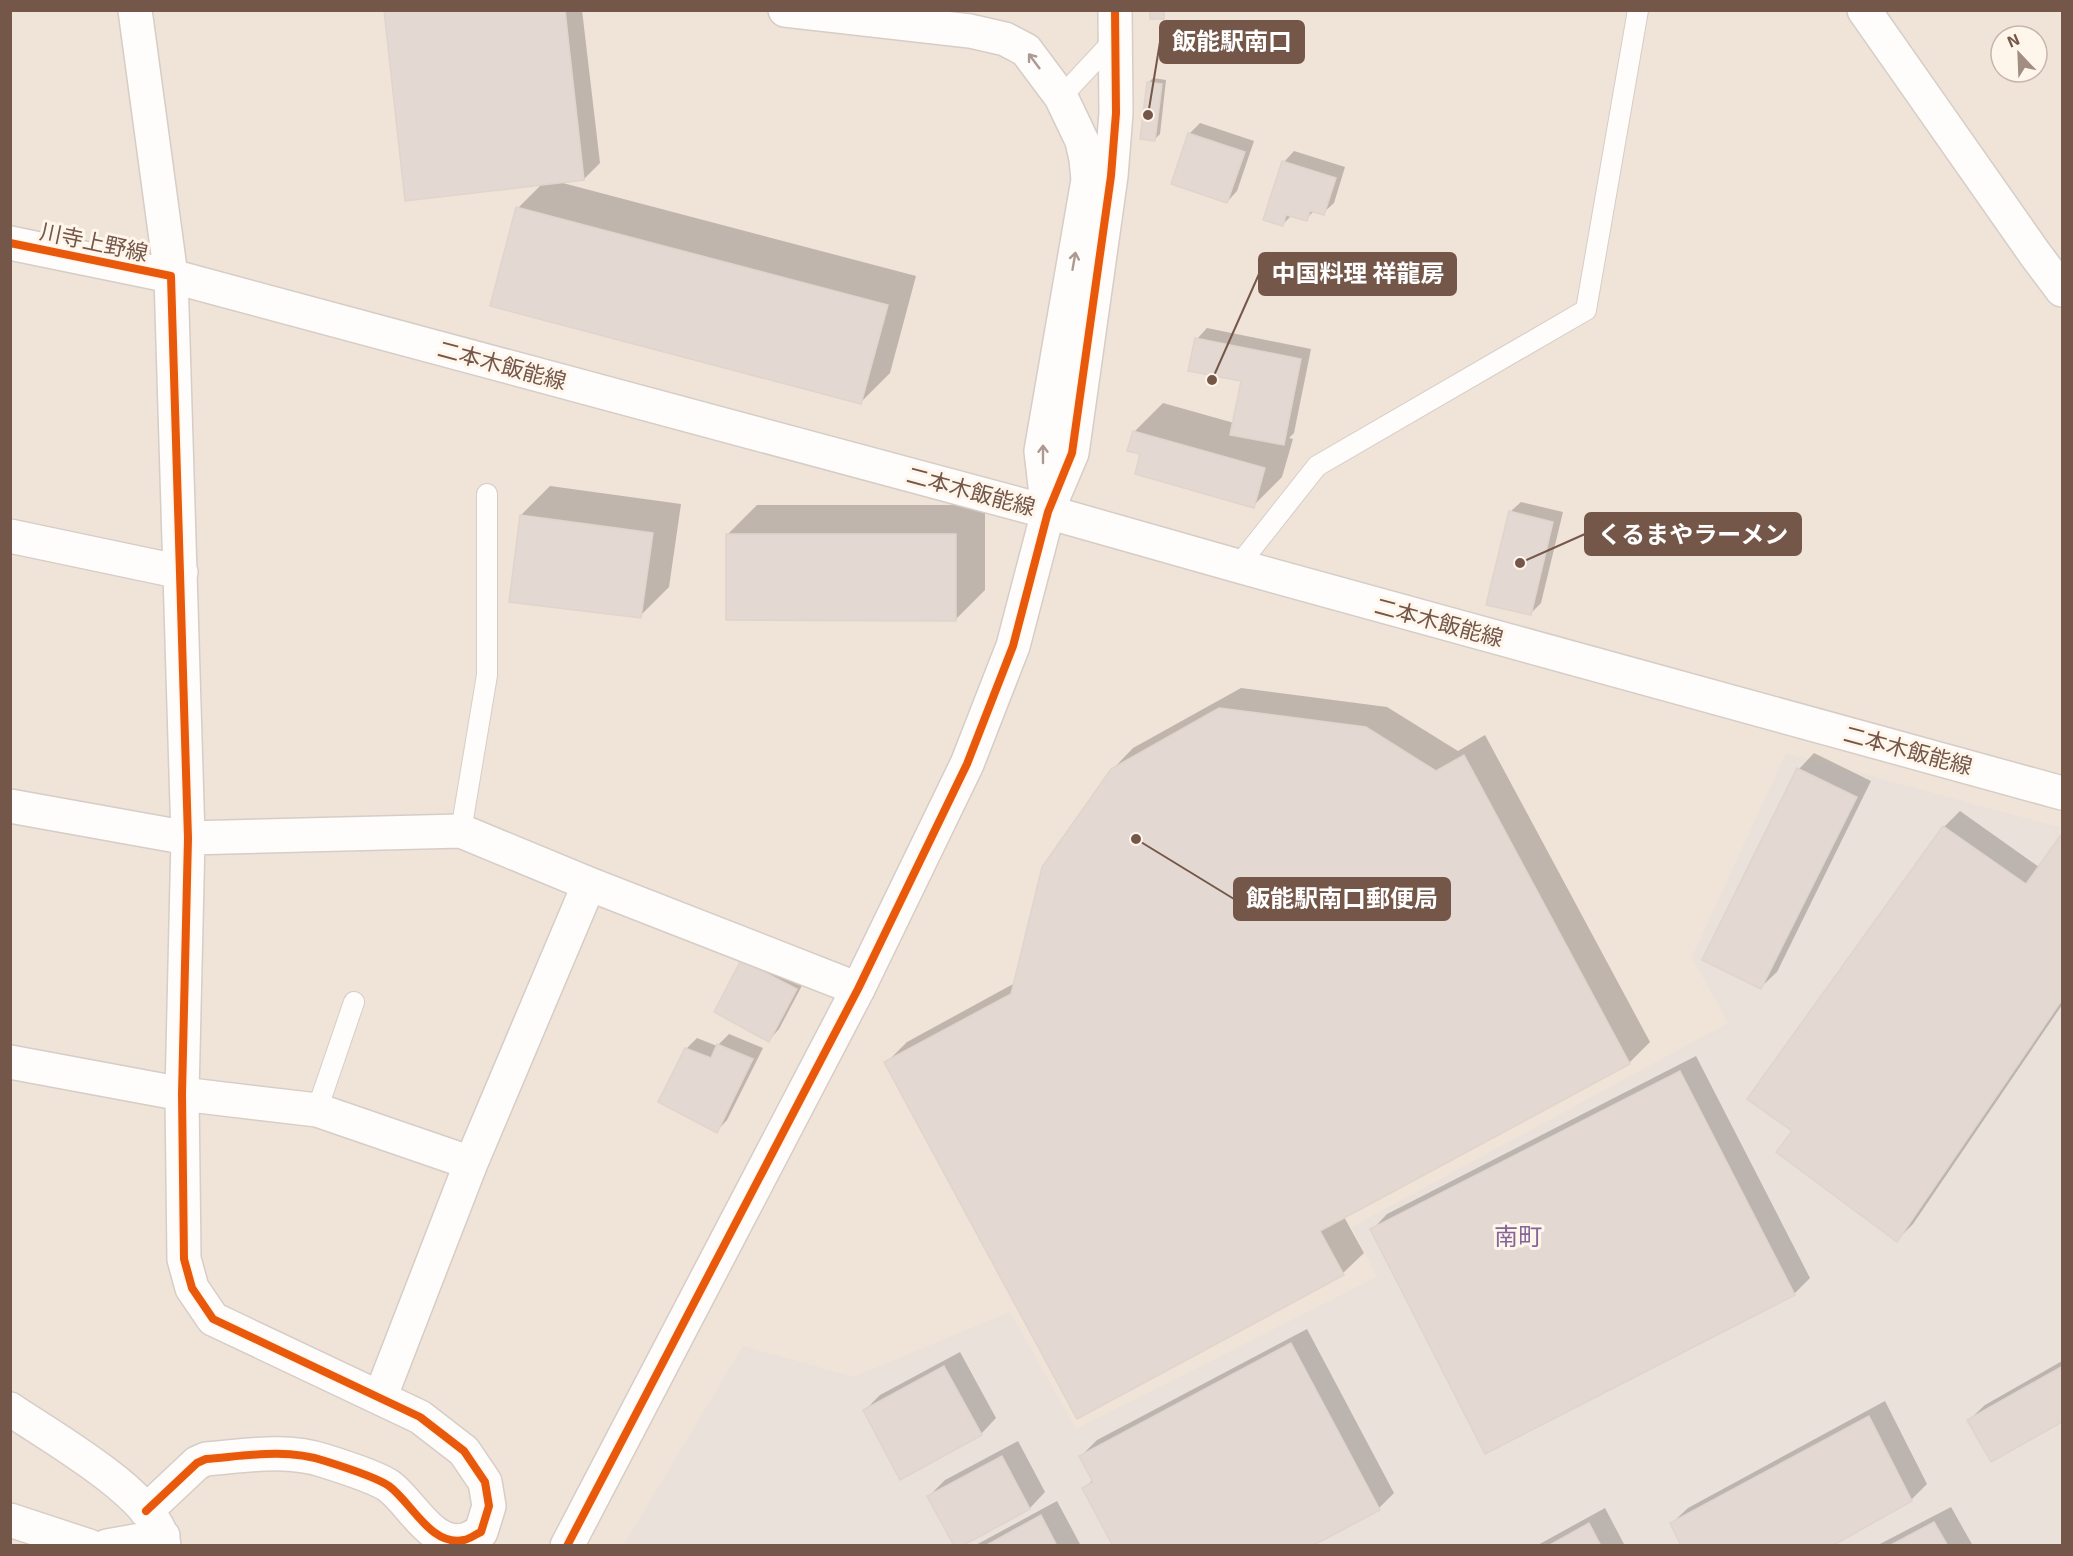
<svg xmlns="http://www.w3.org/2000/svg" width="2073" height="1556" font-family="'Exo 2','Noto Sans JP',sans-serif">
  <style>
    .residential { fill: #f0e3d7; fill-rule: evenodd }
    .industrial { fill: #eae1db }
    .shadow { fill: #0003 }
    .building { fill: #e3d9d2; stroke: #e0d4cc; stroke-width: 1.5 }
    .lines { fill: none; stroke-linecap: round; stroke-linejoin: round }
    .lane-casing { stroke: #d6cdc7; stroke-width: 22 }
    .street-casing { stroke: #d6cdc7; stroke-width: 36 }
    .secondary-casing { stroke: #d6cdc6; stroke-width: 36 }
    .lane { stroke: #fefdfc; stroke-width: 20 }
    .street { stroke: #fefdfc; stroke-width: 33 }
    .secondary { stroke: #fefdfc; stroke-width: 33 }
    .cycleway-casing { stroke: #fff6eb; stroke-width: 11 }
    .cycleway { stroke: #e8590c; stroke-width: 8 }
    .oneway { stroke: #ac9991 }
    .labels { text-anchor: middle; stroke-width: 6; stroke-linejoin: round; paint-order: stroke }
    .street-label { font-size: 22px; fill: #75574a; stroke: #fff6eb }
    .neighbourhood-label { font-size: 24px; fill: #856598; stroke: #fff6eb }
    .leader { fill: none; stroke: #75574a; stroke-width: 2 }
    .callout-dot { fill: #75574a; stroke: #fff6eb; stroke-width: 2 }
    .callout { fill: #75574a; stroke: #75574a; stroke-width: 2 }
    .callout-label { font-size: 24px; text-anchor: middle; font-weight: bold; fill: #fff }
  </style>
  <rect width="100%" height="100%" fill="#f7f1ea"/>
  <!-- residential -->
  <path class="residential" d="M11,11H2062V1545L11,1546ZM2001,36H2037V72H2001Z"/>
  <!-- industrial -->
  <path class="industrial" d="M1786,753L2062,828V1545L623,1546L743,1346L853,1377L1010,1312L1076,1429L1377,1277L1352,1227L1728,1023L1692,957Z"/>
  <!-- shadow -->
  <path class="shadow" d="M385,10H582L600,163L584,179L559,182L916,276L890,373L861,402L518,208L542,184Z
    M1153,78L1166,80L1160,134L1155,139L1148,83Z
    M1200,123L1254,141L1237,191L1227,202L1173,183L1190,133Z
    M1294,151L1345,167L1334,203L1323,213L1314,211L1306,219L1292,215L1283,224L1284,162Z
    M1207,328L1311,349L1294,433L1289,438L1293,439L1282,477L1253,506L1142,453L1134,432L1163,403L1234,423L1242,380L1197,339Z
    M550,486L681,504L669,587L640,616L521,515Z
    M1521,502L1563,512L1541,603L1530,614L1510,512Z
    M757,505H985V590L955,620L728,534Z
    M1241,688L1387,707L1458,751L1485,735L1650,1042L1629,1063L1344,1217L1364,1253L1343,1273L886,1063L907,1042L1015,983L1112,770L1133,748Z
    M1814,753L1871,781L1777,972L1761,987L1799,769Z
    M1960,811L2039,867L2062,835V1005L1913,1224L1897,1240L1794,1131L1749,1099L1944,827Z
    M753,950L806,978L779,1029L769,1040L716,1012Z
    M729,1034L763,1048L727,1120L717,1131L686,1049L697,1038L717,1046Z
    M1696,1056L1810,1278L1794,1294L1372,1230L1387,1214Z
    M1307,1329L1394,1493L1379,1508L1084,1488L1094,1479L1081,1456L1097,1440Z
    M960,1352L996,1418L981,1434L865,1410L880,1395Z
    M2062,1361V1420L1991,1460L1969,1420L1985,1405Z
    M1885,1401L1927,1484L1911,1500L1672,1523L1688,1508Z
    M1018,1441L1045,1492L1030,1508L959,1546L929,1496L945,1480Z
    M1057,1501L1081,1546H974Z
    M1951,1507L1973,1546H1876Z
    M1605,1508L1625,1546H1536Z"/>
  <!-- building -->
  <path class="building" d="M384,10H565L584,180L405,201Z
    M1150,10H1164V19H1150Z
    M1147,82L1162,84L1155,141L1140,139Z
    M1188,133L1245,152L1227,203L1171,184Z
    M1282,161L1336,178L1324,215L1310,211L1307,221L1286,215L1283,226L1263,220Z
    M516,207L888,305L861,404L490,306Z
    M1195,338L1301,359L1284,445L1230,435L1241,381L1188,371Z
    M1133,431L1265,468L1254,508L1135,474L1140,454L1127,451Z
    M1509,511L1553,522L1531,615L1486,605Z
    M520,515L653,533L641,618L509,602Z
    M726,534H956V621L726,620Z
    M1219,708L1366,727L1436,771L1464,755L1630,1064L1320,1231L1344,1275L1077,1419L884,1062L1011,994L1042,867L1111,769Z
    M1797,768L1857,797L1761,989L1702,960Z
    M1943,826L2026,884L2060,836L2062,838V1000L1897,1242L1776,1152L1792,1131L1747,1099Z
    M741,960L797,989L769,1042L714,1012Z
    M717,1044L753,1059L717,1133L658,1102L685,1048L711,1058Z
    M1680,1071L1795,1295L1485,1454L1370,1229Z
    M1291,1343L1380,1510L1312,1546H1113L1082,1488L1093,1482L1079,1456Z
    M944,1366L982,1435L900,1480L863,1410Z
    M2061,1367L2062,1370V1422L1991,1462L1967,1420Z
    M1869,1416L1912,1501L1832,1546H1681L1670,1523Z
    M1002,1456L1030,1509L962,1546H954L927,1496Z
    M1041,1515L1057,1546H985Z
    M1934,1522L1948,1546H1889Z
    M1589,1523L1601,1546H1548Z"/>
  <g class="lines">
    <!-- lane casing -->
    <g class="lane-casing">
      <path id="lane" d="M1061,97L1115,39
        M1238,566L1317,466L1586,310L1638,10
        M461,831L487,675V494
        M317,1110L354,1002"/>
    </g>
    <!-- street casing -->
    <g class="street-casing">
      <path id="street" d="M785,10L970,31L1005,39L1026,50L1061,97L1082,141L1086,159L1088,180L1041,451L1048,512
        M1864,10L2035,254L2062,290
        M1049,507L1072,453L1111,176L1116,113L1115,10
        M10,536L181,572
        M10,806L188,838L461,831L589,884L858,989
        M10,1062L182,1094L317,1110L471,1163
        M380,1398L471,1163L589,884
        M10,1409C49,1436 160,1497 164,1546
        M146,1511L197,1463L206,1459C245,1456 286,1448 325,1461C341,1466 376,1477 389,1486C412,1503 431,1547 464,1540C470,1539 476,1534 481,1532L489,1506L485,1482L464,1451L420,1417L213,1319L192,1288L184,1259L182,1094L188,838L171,276
        M10,1520L89,1546
        M107,1546L163,1536"/>
    </g>
    <!-- secondary casing -->
    <g class="secondary-casing">
      <path id="secondary" d="M135,10L171,276L1048,512L1238,566L2062,793
        M10,243L171,276
        M567,1546L858,989L967,764L1013,646L1048,512"/>
    </g>
    <!-- lane -->
    <use href="#lane" class="lane"/>
    <!-- street -->
    <use href="#street" class="street"/>
    <!-- secondary -->
    <use href="#secondary" class="secondary"/>
    <!-- cycleway casing -->
    <g class="cycleway-casing">
      <path id="cycleway" d="M10,243L171,276L188,838L182,1094L184,1259L192,1288L213,1319L420,1417L464,1451L485,1482L489,1506L481,1532C476,1534 470,1539 464,1540C431,1547 412,1503 389,1486C376,1477 341,1466 325,1461C286,1448 245,1456 206,1459L197,1463L146,1511
        M567,1546L858,989L967,764L1013,646L1048,512L1072,453L1111,176L1116,113L1115,10"/>
    </g>
    <!-- cycleway -->
    <use href="#cycleway" class="cycleway"/>
  </g>
  <!-- one-way arrows -->
  <defs><path id="oneway-shaft" d="M-6 0H5M1.5-3L5.5 0L1.5 3" fill="none" stroke-width="1.6" stroke-linecap="round" stroke-linejoin="round" transform="scale(1.5)"/></defs>
  <g class="oneway">
    <use href="#oneway-shaft" transform="translate(1034 61) rotate(-127)"/>
    <use href="#oneway-shaft" transform="translate(1074 261) rotate(-80)"/>
    <use href="#oneway-shaft" transform="translate(1043 454) rotate(-90)"/>
  </g>
  <g class="labels">
    <!-- street labels -->
    <g class="street-label">
      <text transform="translate(94 242) rotate(12)" y="8">川寺上野線</text>
      <text transform="translate(502 365) rotate(15)" y="8">二本木飯能線</text>
      <text transform="translate(971 491) rotate(15)" y="8">二本木飯能線</text>
      <text transform="translate(1439 622) rotate(15)" y="8">二本木飯能線</text>
      <text transform="translate(1908 750) rotate(15)" y="8">二本木飯能線</text>
    </g>
    <!-- neighbourhood labels -->
    <g class="neighbourhood-label">
      <text x="1518" y="1245">南町</text>
    </g>
  </g>
  <!-- callouts -->
  <path class="leader" d="M1148 115L1160 42M1212 380L1259 274M1520 563L1585 534M1136 839L1234 899"/>
  <g class="callout-dot">
    <circle cx="1148" cy="115" r="6"/>
    <circle cx="1212" cy="380" r="6"/>
    <circle cx="1520" cy="563" r="6"/>
    <circle cx="1136" cy="839" r="6"/>
  </g>
  <g class="callout">
    <rect x="1160" y="21" width="144" height="42" rx="6"/>
    <rect x="1259" y="253" width="197" height="42" rx="6"/>
    <rect x="1585" y="513" width="216" height="42" rx="6"/>
    <rect x="1234" y="878" width="216" height="42" rx="6"/>
  </g>
  <g class="callout-label">
    <text x="1232" y="50">飯能駅南口</text>
    <text x="1358" y="282">中国料理 祥龍房</text>
    <text x="1693" y="543">くるまやラーメン</text>
    <text x="1342" y="907">飯能駅南口郵便局</text>
  </g>
  <!-- border -->
  <rect width="2073" height="1556" fill="none" stroke="#75574a" stroke-width="24"/>
  <!-- north arrow -->
  <g transform="translate(2019 54) rotate(337)"><circle r="28" fill="#fff6eb" stroke="#c8b6ab" stroke-width="1.5"/>
  <path d="M0-4.5L10 22L0 15L-10 22Z" fill="#a28d82"/>
  <text y="-9" font-size="16" font-weight="bold" text-anchor="middle" fill="#75574a">N</text>
  </g>
</svg>
